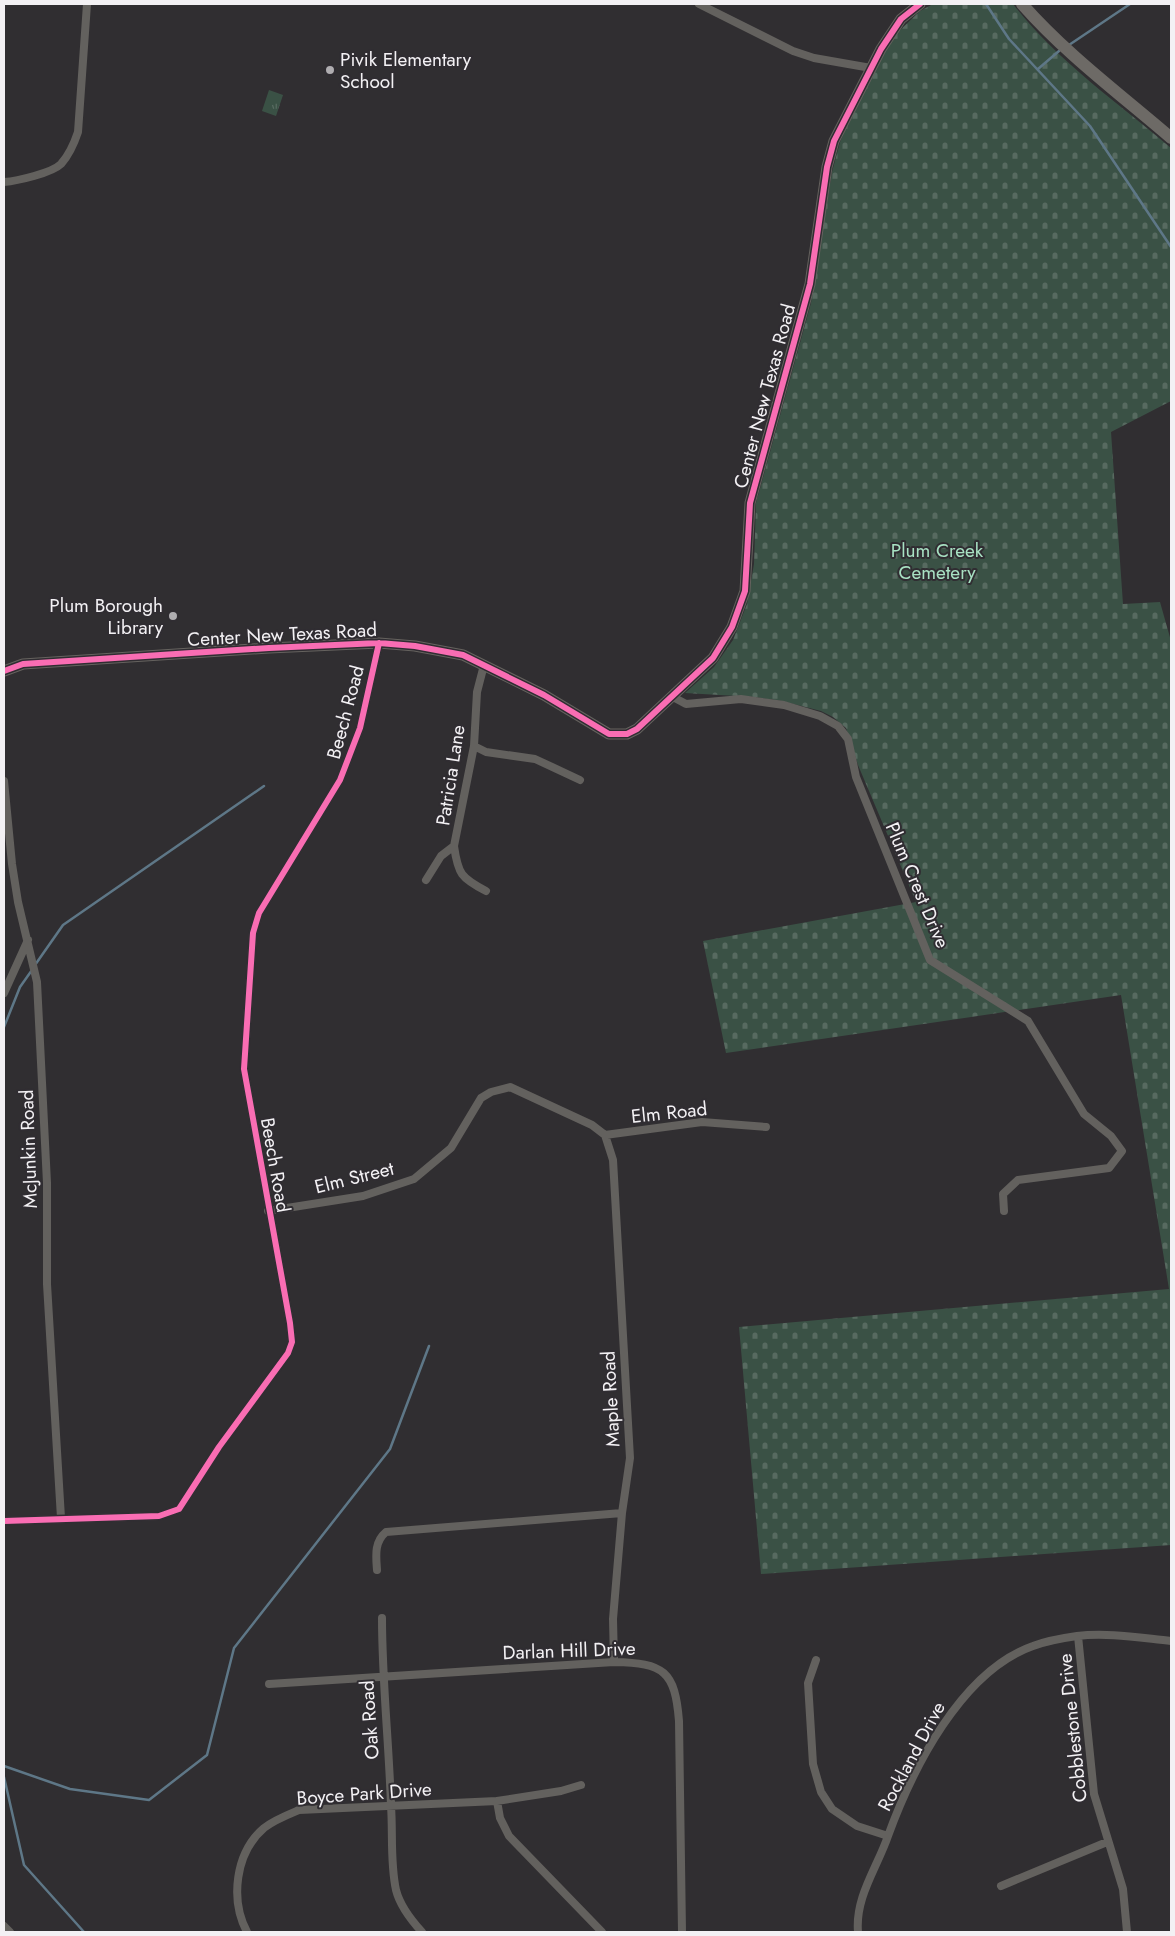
<svg xmlns="http://www.w3.org/2000/svg" width="1175" height="1936" font-family="Jost,sans-serif">
  <style>
    .cemetery { fill: url(#cemetery-stones) }
    .park { fill: url(#park-tufts) }
    .lines { fill: none; stroke-linecap: round; stroke-linejoin: round }
    .stream { stroke: #5e7787; stroke-width: 2.5 }
    .street { stroke: #63615e; stroke-width: 8 }
    .secondary { stroke: #66635f; stroke-width: 11 }
    .primary { stroke: #6d6a66; stroke-width: 12 }
    .cycleway-casing { stroke: #302d32; stroke-width: 9 }
    .cycleway { stroke: #f96db3; stroke-width: 6 }
    .poi-dot { fill: #afadb0; stroke: #302d32; stroke-width: 2 }
    .labels { text-anchor: middle; stroke-width: 4; stroke-linejoin: round; paint-order: stroke }
    .poi-label { font-size: 19px; fill: #f3f1f4; stroke: #302d32; text-anchor: start }
    .street-label { font-size: 19px; fill: #f3f1f4; stroke: #302d32 }
    .park-label { font-size: 19px; fill: #a8e1c3; stroke: #302d32 }
  </style>
  <defs>
    <pattern id="cemetery-stones" width="16" height="16" patternUnits="userSpaceOnUse" patternTransform="scale(1.25)"><rect width="16" height="16" fill="#3a5145"/><path d="M2 7V4a2 2 0 0 1 4 0v3zM10 15v-3a2 2 0 0 1 4 0v3z" fill="#576a60"/></pattern>
    <pattern id="park-tufts" width="24" height="20" patternUnits="userSpaceOnUse" patternTransform="scale(1.25)"><rect width="24" height="20" fill="#3a5145"/><path d="M3 7l-1-3M5 7V3M7 7l1-3M15 17l-1-3M17 17v-4M19 17l1-3" fill="none" stroke="#576a60"/></pattern>
  </defs>
  <rect width="100%" height="100%" fill="#302e31"/>
  <!-- cemetery -->
  <path class="cemetery" d="M933,4H1013C1056,60 1118,103 1171,148V401L1111,432L1123,604L1160,602L1171,641V1545L761,1574L739,1327L1169,1289L1121,995L726,1053L703,941L916,902L858,765L846,728L833,717L821,711L782,701L754,697L685,693L714,667L733,640L747,604L754,564L756,503L811,303L832,172L840,142L853,111L881,58L898,32L920,11Z"/>
  <!-- park -->
  <path class="park" d="M269,90L283,95L276,116L262,111Z"/>
  <g class="lines">
    <!-- stream -->
    <path class="stream" d="M986,4L1009,39L1090,126L1171,247
      M1069,45L1130,4
      M1038,69L1059,51
      M35,965L63,925L264,786
      M4,1027L20,987L32,970
      M4,1766L70,1789L149,1800L207,1755L234,1648L390,1449L429,1346
      M4,1777L24,1865L84,1932"/>
    <!-- street -->
    <path class="street" d="M699,4L793,51L814,58L871,68
      M4,182C17,181 52,173 61,164C70,154 74,144 78,132L87,4
      M673,697L686,704L741,699L784,705L820,716L838,726L848,739L856,777L930,960L1028,1021L1084,1114L1111,1136L1122,1151L1109,1168L1018,1180L1003,1194L1004,1211
      M474,746L486,752L535,759L580,780
      M4,781L12,864L18,902L37,982L47,1183V1284L61,1518
      M454,846C458,874 461,878 486,891
      M426,880L441,856L454,846L474,746L477,692L484,665
      M4,993L28,940
      M605,1135L702,1122L766,1127
      M268,1211L363,1196L414,1179L451,1148L481,1098L491,1092L510,1087L592,1125L605,1135L613,1160L630,1458L622,1513L613,1619L614,1662
      M4,1521L159,1516L179,1509L219,1447L288,1353L292,1342L290,1323L244,1069L253,933L259,913L340,780L360,728L379,643
      M377,1570C376,1556 374,1542 386,1532L622,1513
      M382,1618C382,1681 389,1743 391,1806C393,1833 390,1863 396,1890C400,1906 411,1920 422,1932
      M1078,1636L1094,1794L1123,1889L1127,1932
      M816,1660L808,1683L813,1764L821,1792L832,1809L857,1826L888,1836
      M269,1684L614,1662C664,1663 675,1671 679,1721L682,1932
      M497,1801L500,1818L509,1836L602,1932
      M1001,1886L1107,1842
      M4,1926L10,1932
      M247,1932C230,1900 235,1853 264,1828C274,1820 287,1815 299,1810L497,1801L561,1791L581,1785
      M858,1932C855,1897 877,1868 888,1836C912,1770 961,1671 1033,1646C1046,1641 1063,1638 1077,1636C1107,1632 1141,1638 1171,1641"/>
    <!-- secondary -->
    <path class="secondary" d="M4,671L23,664L269,648L379,643L415,646L463,655L544,695L609,734H627L637,729L713,658L732,627L745,591L750,503L810,284L827,167L834,141L881,49L901,19L920,4"/>
    <!-- primary -->
    <path class="primary" d="M1022,4C1067,55 1120,94 1171,138"/>
    <!-- cycleway casing -->
    <g class="cycleway-casing">
      <path id="cycleway" d="M4,671L23,664L269,648L379,643L415,646L463,655L544,695L609,734H627L637,729L713,658L732,627L745,591L750,503L810,284L827,167L834,141L881,49L901,19L920,4
        M4,1521L159,1516L179,1509L219,1447L288,1353L292,1342L290,1323L244,1069L253,933L259,913L340,780L360,728L379,643"/>
    </g>
    <!-- cycleway -->
    <use href="#cycleway" class="cycleway"/>
  </g>
  <!-- markers -->
  <g class="poi-dot">
    <circle cx="330" cy="70" r="5"/>
    <circle cx="173" cy="616" r="5"/>
  </g>
  <g class="labels">
    <!-- poi labels -->
    <g class="poi-label">
      <text x="340" y="66">Pivik Elementary<tspan x="340" dy="22">School</tspan></text>
      <text x="163" y="612" text-anchor="end">Plum Borough<tspan x="163" dy="22">Library</tspan></text>
    </g>
    <!-- street labels -->
    <g class="street-label">
      <text transform="translate(764 396) rotate(-75)" y="7">Center New Texas Road</text>
      <text transform="translate(282 634) rotate(-3)" y="7">Center New Texas Road</text>
      <text transform="translate(345 712) rotate(-75)" y="7">Beech Road</text>
      <text transform="translate(450 775) rotate(-81)" y="7">Patricia Lane</text>
      <text transform="translate(918 885) rotate(67)" y="7">Plum Crest Drive</text>
      <text transform="translate(669 1112) rotate(-6)" y="7">Elm Road</text>
      <text transform="translate(28 1149) rotate(-92)" y="7">McJunkin Road</text>
      <text transform="translate(276 1165) rotate(80)" y="7">Beech Road</text>
      <text transform="translate(354 1177) rotate(-14)" y="7">Elm Street</text>
      <text transform="translate(610 1399) rotate(-93)" y="7">Maple Road</text>
      <text transform="translate(569 1650) rotate(-2)" y="7">Darlan Hill Drive</text>
      <text transform="translate(369 1720) rotate(-94)" y="7">Oak Road</text>
      <text transform="translate(1072 1728) rotate(-96)" y="7">Cobblestone Drive</text>
      <text transform="translate(911 1756) rotate(-62)" y="7">Rockland Drive</text>
      <text transform="translate(364 1793) rotate(-4)" y="7">Boyce Park Drive</text>
    </g>
    <!-- park labels -->
    <g class="park-label">
      <text x="937" y="557">Plum Creek<tspan x="937" dy="22">Cemetery</tspan></text>
    </g>
  </g>
  <!-- border -->
  <rect width="1175" height="1936" fill="none" stroke="#f3f1f4" stroke-width="10"/>
</svg>
